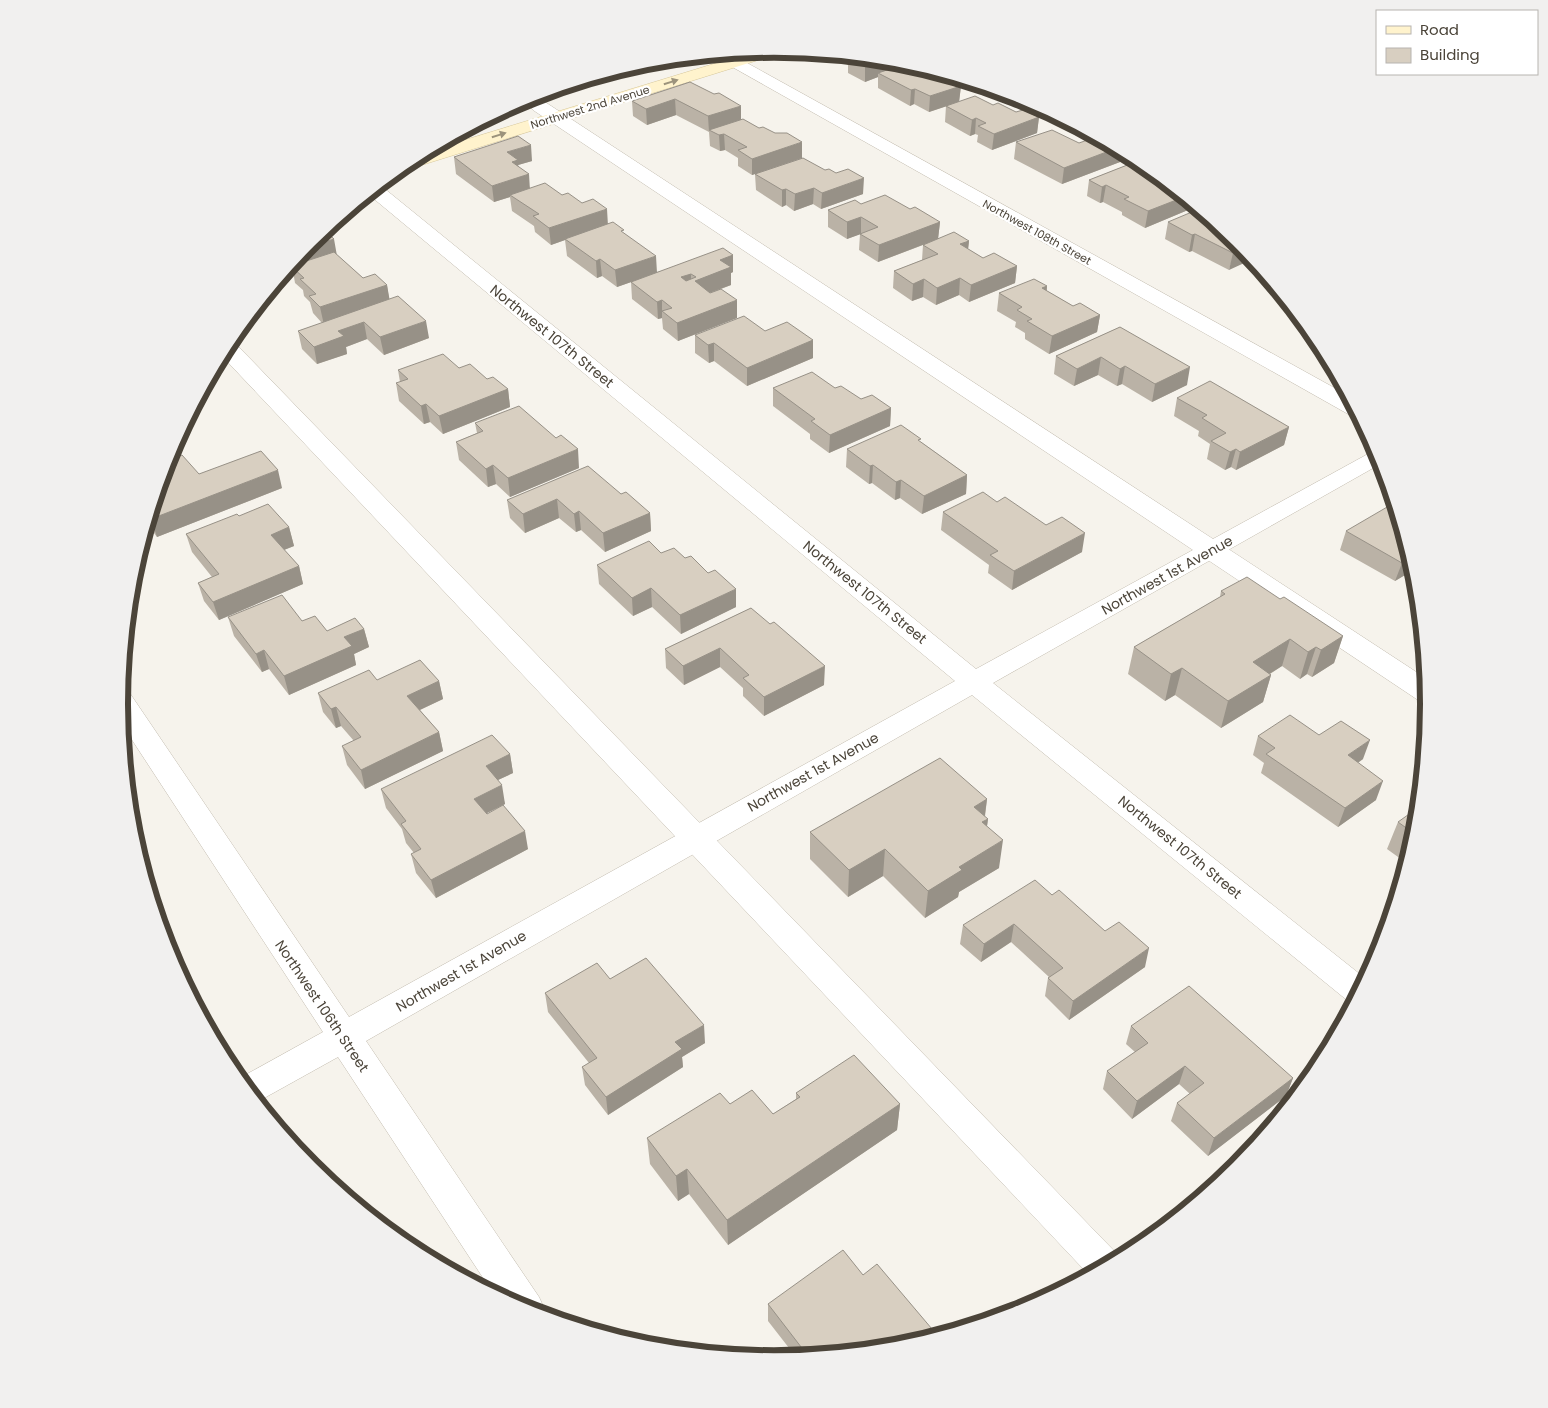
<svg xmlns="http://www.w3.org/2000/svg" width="1548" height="1408" font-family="Poppins,sans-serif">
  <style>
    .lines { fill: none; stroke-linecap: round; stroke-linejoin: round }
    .lane-casing { stroke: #c2bbae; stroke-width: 1 }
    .street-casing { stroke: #c2bbae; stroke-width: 1 }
    .secondary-casing { stroke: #d6c79b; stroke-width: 1 }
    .lane { fill: #fff; fill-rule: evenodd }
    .street { fill: #fff; fill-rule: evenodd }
    .secondary { fill: #fff3cd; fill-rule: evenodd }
    .wall { fill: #bab2a6 }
    .shaded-wall { fill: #979187 }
    .building { fill: #d8cfc1; stroke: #979187; fill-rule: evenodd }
    .oneway { fill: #9c937c }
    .labels { text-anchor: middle; stroke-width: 4.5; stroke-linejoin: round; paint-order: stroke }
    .far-street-label { font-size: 11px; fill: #4b4439; stroke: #fff }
    .street-label { font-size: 14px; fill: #4b4439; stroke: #fff }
    .rim { fill: none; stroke: #4b4439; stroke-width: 6 }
  </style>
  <rect width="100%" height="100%" fill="#f6f3ec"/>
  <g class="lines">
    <!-- lane casing -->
    <g class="lane-casing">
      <path id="lane" d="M539,101L545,102L1427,679L1429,702L1418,700L533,110L530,106L533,102Z
        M229,341L234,342L1121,1258L1089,1275L221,355Z"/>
    </g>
    <!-- street casing -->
    <g class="street-casing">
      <path id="street" d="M729,53L1349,396L1359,415L1348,414L711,55Z
        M380,185L976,669L1377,449L1382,463L993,683L1366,979L1353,1003L1348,1001L972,695L366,1041L539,1297L545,1310L543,1315L523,1309L493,1293L338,1057L257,1102L238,1079L323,1032L121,723L120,690L129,692L349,1017L955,681L368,194Z"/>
    </g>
    <!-- secondary casing -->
    <g class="secondary-casing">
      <path id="secondary" d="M774,49L785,50L784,52L409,169H398L419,154L756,51Z"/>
    </g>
    <!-- lane -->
    <use href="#lane" class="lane"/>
    <!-- street -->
    <use href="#street" class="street"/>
    <!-- secondary -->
    <use href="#secondary" class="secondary"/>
  </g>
  <!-- wall -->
  <path class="wall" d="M834,55L894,61V68L957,84L961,86L959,102L993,105L1016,112L1039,117L1037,133L992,150L977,142L978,135L975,134L970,136L945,122L946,106L959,102L929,112L914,104L910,106L878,88V77L865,82L848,73V65L834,56Z
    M690,82L741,119L802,158L863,194L821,209L813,204L794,211L786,205L782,207L756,190L755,174L752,175L738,166V158L725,150L720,151L710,146L709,132L676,115L647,125L633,116L632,101Z
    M1016,142L1079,143L1120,162L1062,184L1014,159Z
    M454,157L532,161L518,165L530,188L562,195L625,234L657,272L733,255V272L731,273V285L721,289L737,318L678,341L663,329L662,318L658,319L632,299L631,282L617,287L602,276L597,278L567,256L565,240L551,245L535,232L534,226L512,211L510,197L494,202L456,174Z
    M1140,160L1190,202L1188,210L1145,228L1122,215V212L1103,202L1100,203L1087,196L1089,180Z
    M910,209L940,222L938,239L969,241L968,249L983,258L1017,266L1015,283L969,302L959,295L936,305L923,297L912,301L893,288L894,271L922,260L923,245L878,262L859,250L860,234L847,239L828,227V210Z
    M1168,222L1238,241L1229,270L1192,251L1189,252L1165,239Z
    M311,240L337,255L363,278L387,285L389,299L429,338L384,355L367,339L346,347L347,354L317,364L302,349L298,331L322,323L313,313L310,302L304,296L303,290L295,283L293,271L289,268Z
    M1047,286V291L1073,306L1100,315L1097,332L1049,354L1025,339V333L1015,327L1016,322L997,311L999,293Z
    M1120,327L1187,385L1152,402L1122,384L1117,386L1098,375L1074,386L1054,374L1056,356Z
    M695,335L813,340V358L747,386L714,361L709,363L695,353Z
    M459,368L508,389L510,407L443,434L430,422L424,424L399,401L396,383L400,382L398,370Z
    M773,388H835L861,399L891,408L890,426L829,453L810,439V434L773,406Z
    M1177,398L1289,427L1284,445L1236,470L1231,467L1225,470L1207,459L1210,444L1198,436L1199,431L1174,416Z
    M475,423L579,468L510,497L496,484L488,487L459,460L456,442L477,433Z
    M921,442L967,475L966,494L922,514L900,498L895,500L872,483L869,484L846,467L847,449Z
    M167,458L169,460L199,474L282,488L157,537L147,524Z
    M621,494L650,513L651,531L605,552L581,530L576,532L559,518L525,533L510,518L507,500Z
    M997,502L1046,525L1082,552L1012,590L988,573L989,565L941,530L943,512Z
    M239,516L289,527L294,546L284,550L299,566L303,584L219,620L204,601L198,583L212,577L192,552L186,534Z
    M1346,531L1415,569L1395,581L1340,550Z
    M661,553L736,607L681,634L652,607L633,616L599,584L597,565Z
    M1221,591L1280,599L1343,636L1334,663L1312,677L1307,674L1300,679L1282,666L1270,674L1271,675L1263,702L1221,728L1175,695L1165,701L1128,674L1134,647L1220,597Z
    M751,608L824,685L764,716L743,696V688L720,667L684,685L666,668L665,649Z
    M228,617L302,621L327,631L364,629L369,647L354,654L356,665L289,695L269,669L262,672L234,636Z
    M377,680L439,681L443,699L420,710L439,732L443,751L365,789L347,765L342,746L354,741L341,726L336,728L323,712L318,693Z
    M1319,735L1363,759L1358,763L1376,800L1338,827L1261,773L1264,763L1253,755L1258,736Z
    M510,754L513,773L498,780L505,804L487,813L528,849L436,898L416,873L411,854L414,853L406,843L402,829L386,808L381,789Z
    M987,799L985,817L988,819L987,826L999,868L959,892L958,897L925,918L883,876L848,897L810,859V832Z
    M1398,822L1417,832L1403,877L1400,875L1405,862L1387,849Z
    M1052,895L1145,967L1069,1020L1045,996L1048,978L1049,977L1011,942L981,962L960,944L963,925Z
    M610,979L705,1043L682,1057L683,1067L608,1115L585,1085L582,1067L589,1063L548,1012L545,993Z
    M1131,1026L1293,1078L1286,1096L1208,1156L1171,1121L1177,1103L1190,1094L1179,1084L1132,1119L1103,1089L1107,1071L1135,1052L1126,1044Z
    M796,1093L900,1104L897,1130L728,1245L689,1194L678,1201L650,1164L647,1138L730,1104L773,1114L796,1099Z
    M863,1275L902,1347L796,1357L768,1321V1304Z"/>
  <!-- shaded-wall -->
  <path class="shaded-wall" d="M878,59L894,61V72L878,73V77L865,82V66Z
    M943,74L966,81L938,91L939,75Z
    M961,86L959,102L929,112L930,96Z
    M915,89L914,104L910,106L911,90Z
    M675,99L676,115L647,125L646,109Z
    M741,106V121L709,130V132L708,116Z
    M1039,117L1037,133L992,150L994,134Z
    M976,118L975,134L970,136L972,120Z
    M724,134L725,150L720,151L719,135Z
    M802,142V158L752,175V159Z
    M531,145L532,161L518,165L520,176L507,152Z
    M1117,148L1122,151L1120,162L1062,184L1064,168Z
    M529,174L530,191L510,195V197L494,202L492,186Z
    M864,178L863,194L821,209L822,193Z
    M1106,185L1103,202L1100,203L1102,187Z
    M814,188L813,204L794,211L795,194Z
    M786,189V205L782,207V190Z
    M1184,197L1190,202L1188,210L1145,228L1148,211Z
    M607,209L608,226L565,239V240L551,245L549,228Z
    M861,217V234L847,239V222Z
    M940,222L938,239L878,262L879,245Z
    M1195,234L1192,251L1189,252L1192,235Z
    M334,239L337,256L291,266L292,271L291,265L304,248Z
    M969,241L967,258L960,244Z
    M1244,248L1253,259L1229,270L1233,253Z
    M733,255V272L731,273V285L695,298V281L720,260Z
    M656,256L657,273L617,287L615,270Z
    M600,259L602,276L597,278L596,261Z
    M1017,266L1015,283L969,302L971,285Z
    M691,274V291L681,277Z
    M960,278L959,295L936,305L937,288Z
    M924,279L923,297L912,301L913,284Z
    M387,285L390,302L324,325L320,307Z
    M1047,286L1045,304L1042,288Z
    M662,300V318L658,319L657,302Z
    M737,300V318L678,341L677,323Z
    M1100,315L1097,332L1049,354L1052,336Z
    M426,321L429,338L384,355L380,337Z
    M364,322L367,339L346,347L347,354L317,364L314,347L338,331Z
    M813,340V358L747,386V368Z
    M714,343V361L709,363L708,345Z
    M1101,357L1098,375L1074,386L1077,369Z
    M1125,366L1122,384L1117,386L1120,369Z
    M1190,367L1187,385L1152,402L1155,384Z
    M508,389L510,407L443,434L439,416Z
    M426,404L430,422L424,424L421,406Z
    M891,408L890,426L829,453L830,435Z
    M1289,427L1284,445L1236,470L1240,452Z
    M578,449L579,468L510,497L508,478Z
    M1236,449L1231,467L1225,470L1230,452Z
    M493,465L496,484L488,487L486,469Z
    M873,465L872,483L869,484L870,466Z
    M278,470L282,488L157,537L151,519Z
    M967,475L966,494L922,514L924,496Z
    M901,480L900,498L895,500L896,482Z
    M557,499L559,518L525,533L523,514Z
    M579,511L581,530L576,532L574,514Z
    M650,513L651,531L605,552L603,533Z
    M289,527L294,546L276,553L271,535Z
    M1085,533L1082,552L1012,590L1014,571Z
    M1411,557L1415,569L1395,581L1402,563Z
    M299,566L303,584L219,620L213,602Z
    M651,588L652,607L633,616L632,598Z
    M736,589V607L681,634L680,615Z
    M364,629L369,647L354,654L356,665L289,695L284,676L344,637Z
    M1343,636L1334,663L1312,677L1321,650Z
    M1290,639L1282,666L1245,689L1253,662Z
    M1316,647L1307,674L1300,679L1308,652Z
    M720,648V667L684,685L683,666Z
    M264,650L269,669L262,672L256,654Z
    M825,666L824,685L764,716V697Z
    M1182,668L1175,695L1165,701L1171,674Z
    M1271,675L1263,702L1221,728L1228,701Z
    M439,681L443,699L411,714L407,696Z
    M336,707L341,726L336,728L331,709Z
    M439,732L443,751L365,789L361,770Z
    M1370,740L1363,759L1341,774L1348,755Z
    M510,754L513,773L489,784L486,766Z
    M1383,781L1376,800L1338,827L1345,808Z
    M502,785L505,804L477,818L474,799Z
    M987,799L984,821L988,819L984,847L974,807Z
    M525,831L528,849L436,898L431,880Z
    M1003,840L999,868L959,892L958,897L925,918L928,891L959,867Z
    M885,849L883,876L848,897L849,870Z
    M1014,924L1011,942L981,962L984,944Z
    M1149,948L1145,967L1069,1020L1073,1001Z
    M704,1025L705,1043L682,1057L683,1067L608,1115L606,1097L675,1042Z
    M1185,1066L1179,1084L1132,1119L1137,1101Z
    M1293,1078L1286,1096L1208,1156L1214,1138Z
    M900,1104L897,1130L728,1245L727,1220Z
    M687,1169L689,1194L678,1201L676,1176Z
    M932,1329L930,1338L913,1343Z"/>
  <!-- building -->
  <path class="building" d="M851,56L885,60L865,66L848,57Z
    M908,63L943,74L939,75L961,86L930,96L915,89L911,90L878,73Z
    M690,82L714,94L719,93L741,106L708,116L675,99L646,109L632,101Z
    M975,96L993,105L998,103L1016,112L1023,110L1039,117L994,134L978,126L986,123L976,118L972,120L946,106Z
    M743,119L759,128L763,127L775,133H787L802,142L752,159L738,150L747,147L724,134L719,135L709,130Z
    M1052,130L1079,143L1096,137L1117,148L1064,168L1016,142Z
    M518,136L531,145L507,152L518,160L512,162L529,174L492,186L454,157Z
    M803,158L825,170L829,169L836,173L848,169L864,178L822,193L814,188L795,194L786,189L782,190L755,174Z
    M1140,160L1184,197L1148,211L1124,199L1129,197L1106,185L1102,187L1089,180Z
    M545,183L562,195L568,193L582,203L593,199L607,209L549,228L533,216L539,214L510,195Z
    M885,195L910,209L915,207L940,222L879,245L860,234L878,227L861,217L847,222L828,210L855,200L861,204Z
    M1199,209L1238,241L1244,248L1233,253L1195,234L1192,235L1168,222Z
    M613,222L624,230L621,231L656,256L615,270L600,259L596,261L565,239Z
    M324,230L334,239L304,248L311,240Z
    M954,232L969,241L960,244L983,258L994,253L1017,266L971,285L960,278L937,288L924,279L913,284L894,271L938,254L923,245Z
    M723,248L733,255L720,260L731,267L695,281L710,293L721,289L737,300L677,323L662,311L672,308L662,300L657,302L631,282ZM691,274L696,277L686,281L681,277Z
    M334,252L363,278L375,274L387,285L320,307L309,296L316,294L300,279L304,278L291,266Z
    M1034,279L1047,286L1042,288L1073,306L1080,303L1100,315L1052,336L1027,321L1032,319L1017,310L1022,307L999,293Z
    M398,296L426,321L380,337L364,322L338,331L344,336L314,347L298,331Z
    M744,316L765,331L787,322L813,340L747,368L714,343L708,345L695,335Z
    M1120,327L1190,367L1155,384L1125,366L1120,369L1101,357L1077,369L1056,356Z
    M443,354L459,368L470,364L487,379L493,377L508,389L439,416L426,404L421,406L396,383L408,379L398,370Z
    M812,372L835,388L841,386L861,399L872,395L891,408L830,435L811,421L815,419L773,388Z
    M1210,381L1289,427L1240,452L1236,449L1230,452L1211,441L1226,433L1202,418L1207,415L1177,398Z
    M519,406L556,438L561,435L578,449L508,478L493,465L486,469L456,442L483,431L475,423Z
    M901,425L921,439L918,440L967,475L924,496L901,480L896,482L873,465L870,466L847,449Z
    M261,451L278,470L151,519L149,516L167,458L169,460L182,455L199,474Z
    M588,466L621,494L626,492L650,513L603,533L579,511L574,514L557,499L523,514L507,500Z
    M983,492L997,502L1005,497L1046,525L1062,517L1085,533L1014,571L990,555L998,551L943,512Z
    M1394,503L1411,557L1402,563L1346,531Z
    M268,504L289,527L271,535L299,566L213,602L198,583L219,574L186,534L237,514L239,516Z
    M649,541L661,553L674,548L685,558L691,556L708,573L715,570L736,589L680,615L651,588L632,598L597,565Z
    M1247,577L1280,599L1284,597L1343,636L1321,650L1316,647L1308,652L1290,639L1253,662L1271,675L1228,701L1182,668L1171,674L1134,647L1225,594L1221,591Z
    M282,595L302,621L315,616L327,631L355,618L364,629L344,637L352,646L284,676L264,650L256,654L228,617Z
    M751,608L770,624L774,622L825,666L764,697L743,678L749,675L720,648L683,666L665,649Z
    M420,660L439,681L407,696L439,732L361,770L342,746L361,737L336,707L331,709L318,693L369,670L377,680Z
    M1290,715L1319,735L1341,721L1370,740L1348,755L1383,781L1345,808L1266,754L1275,748L1258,736Z
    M492,735L510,754L486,766L502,785L474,799L487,814L503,805L525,831L431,880L411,854L421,849L401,824L406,821L381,789Z
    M940,758L987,799L974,807L988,819L982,822L1003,840L959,867L962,870L928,891L885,849L849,870L810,832Z
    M1419,807L1417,832L1416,835L1398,822Z
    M1035,880L1052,895L1059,890L1105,931L1119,922L1149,948L1073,1001L1048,978L1063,968L1014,924L984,944L963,925Z
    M646,958L704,1025L675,1042L682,1049L606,1097L582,1067L597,1058L545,993L597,963L610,979Z
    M1189,986L1293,1078L1214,1138L1177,1103L1204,1083L1185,1066L1137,1101L1107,1071L1148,1043L1131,1026Z
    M854,1055L900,1104L727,1220L687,1169L676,1176L647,1138L720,1093L730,1104L752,1090L773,1114L800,1097L796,1093Z
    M843,1250L863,1275L877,1264L932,1329L913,1343L902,1347L808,1356L768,1304Z"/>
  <!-- one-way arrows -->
  <defs><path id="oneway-solid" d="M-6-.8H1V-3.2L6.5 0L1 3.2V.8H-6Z" transform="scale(1.25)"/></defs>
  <g class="oneway">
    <use href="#oneway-solid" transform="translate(671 82) rotate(-17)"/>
    <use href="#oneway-solid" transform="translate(499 135) rotate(-17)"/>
  </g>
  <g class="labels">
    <!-- far-street labels -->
    <g class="far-street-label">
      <text transform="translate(590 107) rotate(-17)" y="4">Northwest 2nd Avenue</text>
      <text transform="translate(1037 232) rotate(29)" y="4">Northwest 108th Street</text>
    </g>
    <!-- street labels -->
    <g class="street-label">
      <text transform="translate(552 336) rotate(39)" y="5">Northwest 107th Street</text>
      <text transform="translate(1167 575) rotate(-29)" y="5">Northwest 1st Avenue</text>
      <text transform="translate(865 592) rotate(39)" y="5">Northwest 107th Street</text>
      <text transform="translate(813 772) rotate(-29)" y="5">Northwest 1st Avenue</text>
      <text transform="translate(1180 847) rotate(39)" y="5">Northwest 107th Street</text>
      <text transform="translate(461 971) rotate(-30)" y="5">Northwest 1st Avenue</text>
      <text transform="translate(322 1006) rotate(56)" y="5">Northwest 106th Street</text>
    </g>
  </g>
  <!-- crop -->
  <path d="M0 0H1548V1408H0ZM128 704a646 646 0 1 1 1292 0a646 646 0 1 1-1292 0Z" fill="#f1f0ef" fill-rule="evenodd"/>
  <path class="rim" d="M128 704a646 646 0 1 1 1292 0a646 646 0 1 1-1292 0Z"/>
  <!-- legend -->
  <rect x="1376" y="10" width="162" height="65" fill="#ffffff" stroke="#b7b4b0"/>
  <rect x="1386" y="26" width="25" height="8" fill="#fff3cd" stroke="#b7b4b0"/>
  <text x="1420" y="35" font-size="15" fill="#4b4439">Road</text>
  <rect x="1386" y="48" width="25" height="15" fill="#d8cfc1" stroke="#b7b4b0"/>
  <text x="1420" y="60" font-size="15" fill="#4b4439">Building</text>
</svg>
